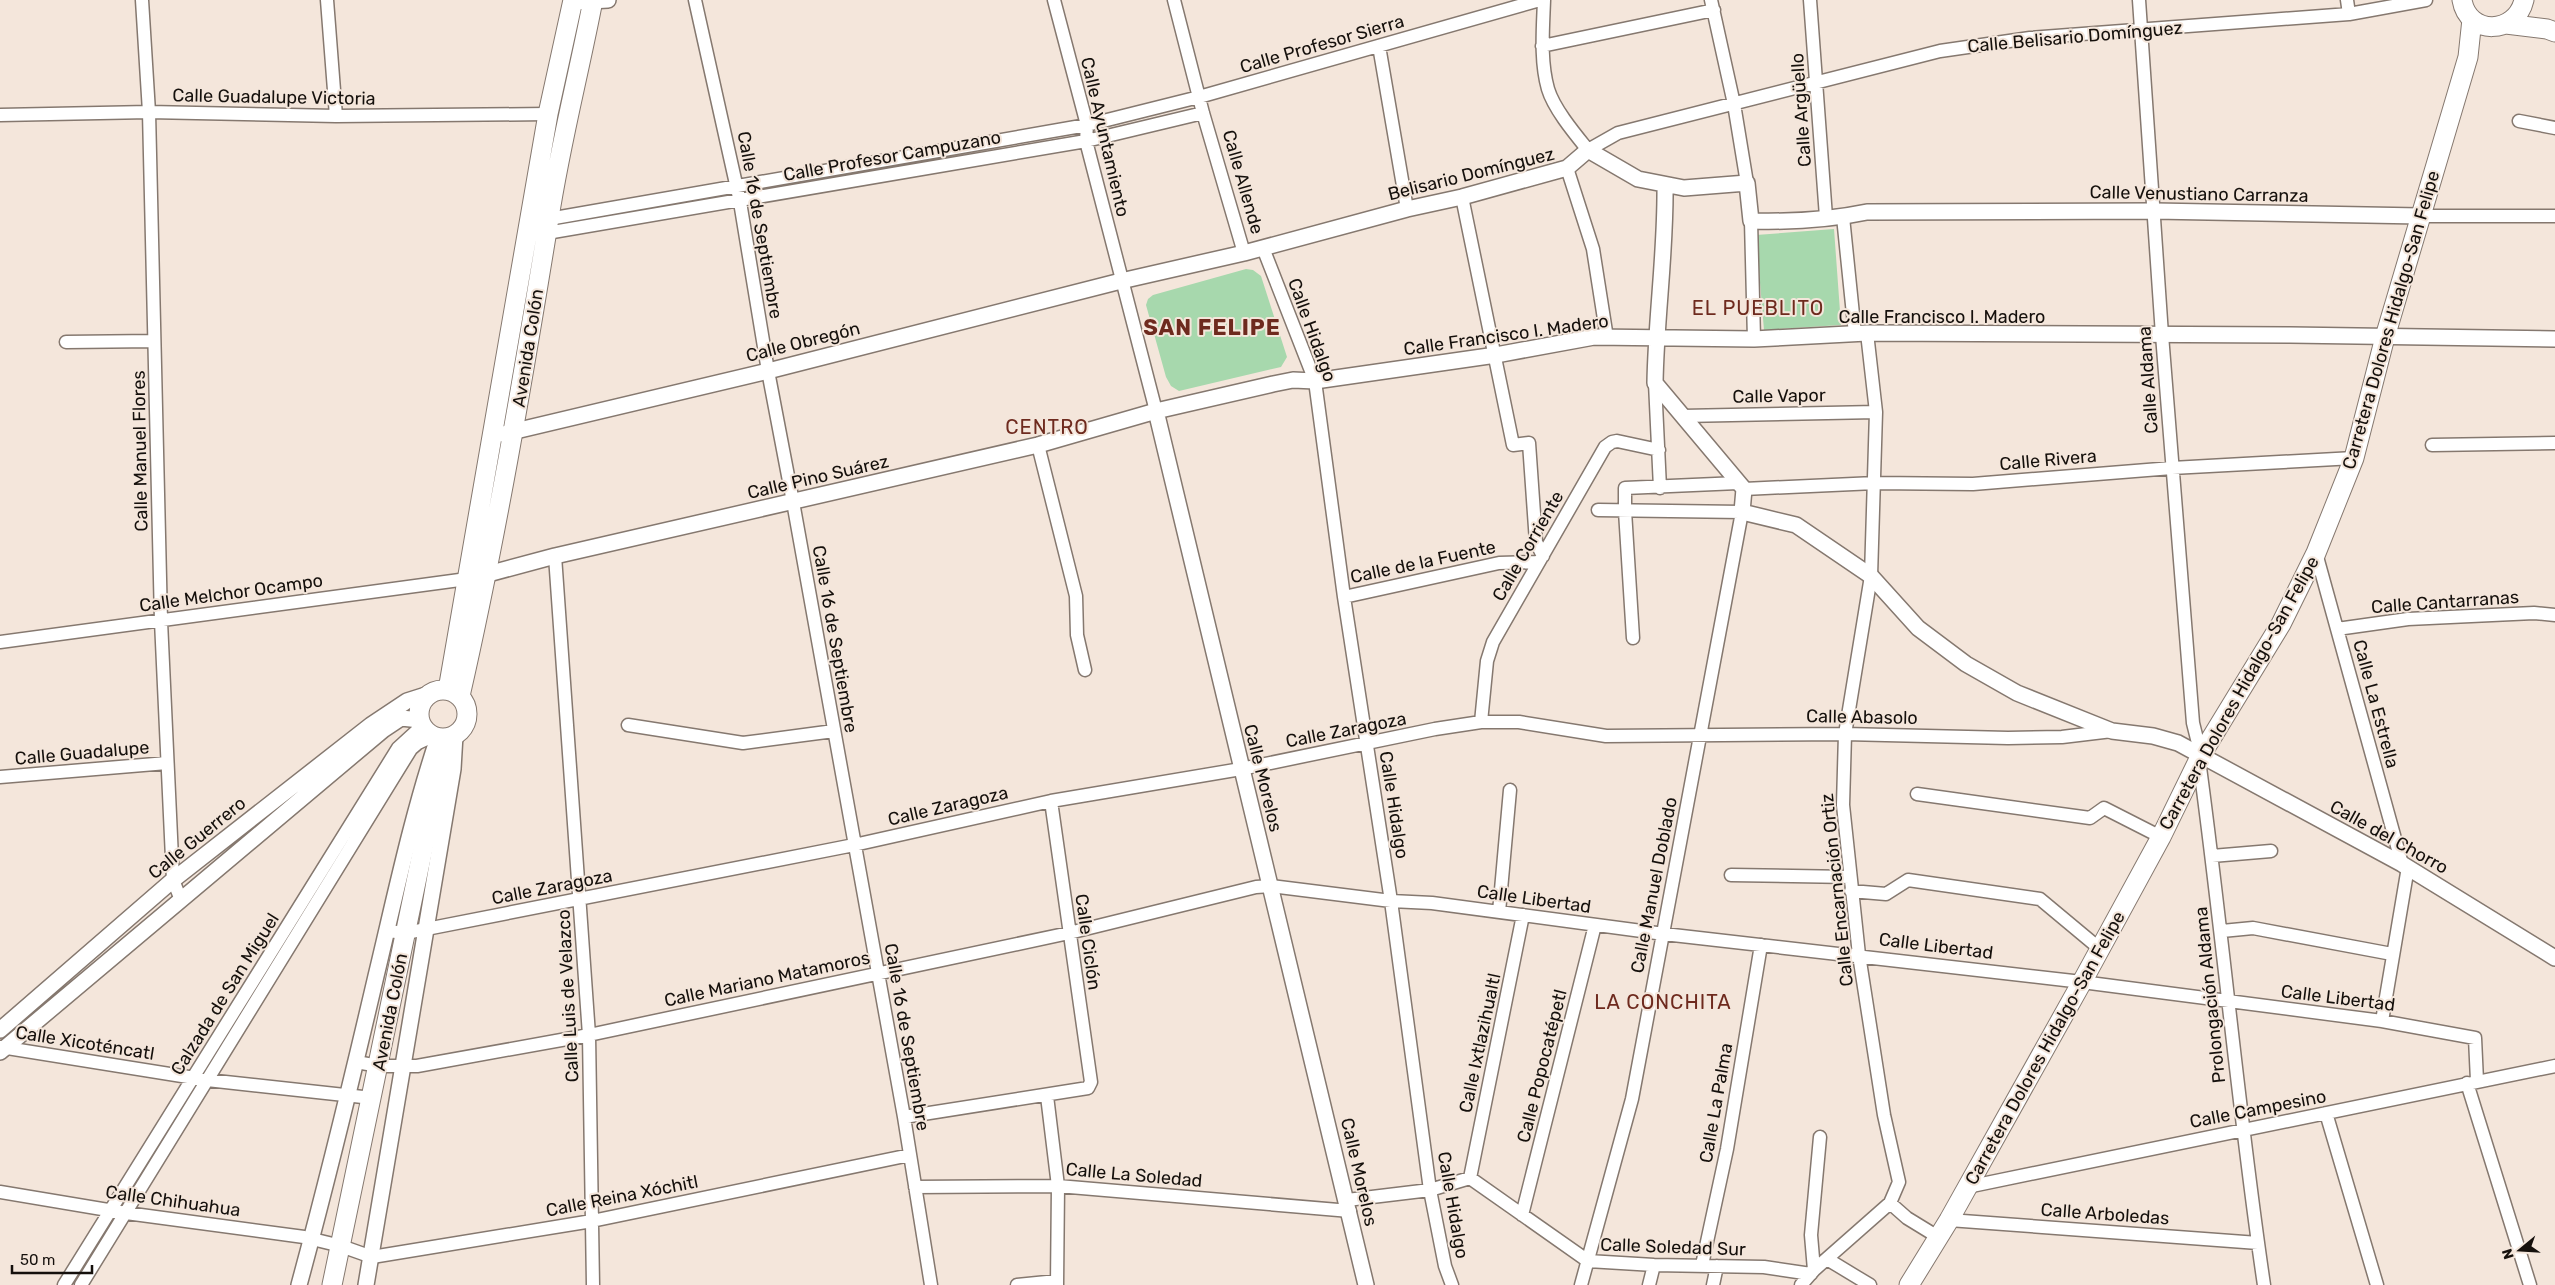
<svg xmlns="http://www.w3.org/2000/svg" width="2555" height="1285" font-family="Rubik,sans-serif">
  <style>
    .green { fill: #a7d8ad }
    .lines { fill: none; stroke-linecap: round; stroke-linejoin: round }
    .minor-casing { stroke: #85786f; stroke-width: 15 }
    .tertiary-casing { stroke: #85786f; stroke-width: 18 }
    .primary-casing { stroke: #85786f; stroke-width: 21 }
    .minor { stroke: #fff; stroke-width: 12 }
    .tertiary { stroke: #fff; stroke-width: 15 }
    .primary { stroke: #fff; stroke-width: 19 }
    .labels { text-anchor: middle; stroke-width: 4; stroke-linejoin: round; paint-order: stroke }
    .street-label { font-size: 18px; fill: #15100c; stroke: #f4e6db }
    .quarter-label { font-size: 20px; letter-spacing: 1px; fill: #6e2a1e; stroke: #f4e6db }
    .district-label { font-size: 22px; font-weight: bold; letter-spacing: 1px; fill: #6e2a1e; stroke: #f4e6db }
  </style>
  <rect width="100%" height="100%" fill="#f4e6db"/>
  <!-- green -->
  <path class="green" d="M1834,229L1841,325L1764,330L1756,235Z
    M1246,269L1253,270L1261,276L1287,357L1281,367L1179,391L1171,386L1166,377L1146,305L1148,299L1153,295Z"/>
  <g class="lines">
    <!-- minor casing -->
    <g class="minor-casing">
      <path id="minor" d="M142,0L149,112L161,621L173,880L181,900
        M327,0L336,116
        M695,0L740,202L768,371L793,502L904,1117L931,1285
        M1054,0L1087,125L1086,141L1156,411
        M1174,0L1203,113L1244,253
        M1544,0C1543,29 1540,61 1548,89C1554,109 1575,134 1588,150L1618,133L1940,51L2030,38L2349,14L2426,0
        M1711,0L1734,104L1747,183
        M1810,0L1826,217
        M2139,0L2162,335L2193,723L2201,755
        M2347,0L2349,14
        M1379,46L1407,209
        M1542,46L1714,10
        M0,115L149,112L336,116L548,114
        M2519,121L2555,128
        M1567,168L1593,249L1607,338
        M1462,197L1513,445L1529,443L1536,542L1543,556
        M2420,216H2555
        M1843,217L1855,334
        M543,220L1087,125L1199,97L1540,0
        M1751,221L1754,339
        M541,234L1086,141L1203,113
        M1263,248L1315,381L1344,597L1391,901L1430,1190L1445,1266L1452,1285
        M66,342L154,341
        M1655,383L1660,488
        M1683,416L1876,412
        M1038,445L1076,596L1077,635L1085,670
        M2432,445L2555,443
        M1744,489L1875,483L1973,484L2172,468L2354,458
        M2316,553L2402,864
        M555,556L589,1035L593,1285
        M1344,597L1499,563L1539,562
        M2337,629L2408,619L2534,613L2555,615
        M1633,638L1625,511V488L1738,483
        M0,642L467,579
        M1481,722L1487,661L1493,642L1605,447L1612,442L1617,441L1659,450
        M628,725L743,743L834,731
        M2199,760C2223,935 2238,1110 2264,1285
        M0,777L167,763
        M1917,794L2090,818L2104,808L2161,837
        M2212,856L2271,851
        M1731,875L1850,877
        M1851,891L1886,894L1908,880L2040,899L2100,949
        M1499,912L1510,790
        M387,931L406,933L854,845L1051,801L1241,769L1435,729L1481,722H1519L1606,736L1845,734L2008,738L2062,737L2112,731
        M2222,931L2253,928L2392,954
        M2382,1021L2408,867
        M0,1047L207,1080L372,1098
        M356,1062L379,1066H417L589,1035L1069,933L1256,887L1271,886L1391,901L1432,903L1664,934L2082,982L2382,1021L2475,1038L2477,1081
        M2467,1083L2530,1285
        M1047,1096L1058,1186L1057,1285
        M2326,1113L2377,1285
        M904,1117L1088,1088L1091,1082L1051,801
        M1470,1178L1588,1261L1654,1265L1764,1267L1811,1274
        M1470,1178L1523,915
        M915,1187L1058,1186L1350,1211
        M1967,1187L2555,1066
        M0,1192L126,1213L304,1237L341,1246L372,1257L592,1221L910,1155
        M1347,1200L1430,1190L1470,1178
        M1890,1203L1907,1218L1938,1237
        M1522,1215L1595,925
        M1949,1220L2258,1243
        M1827,1259L1870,1285
        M1702,1265L1727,1149L1761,945
        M1814,1270L1811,1235L1820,1137
        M64,1285L398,748L422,726
        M81,1285L411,749L418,743L433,736
        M1017,1285L1057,1281
        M1581,1285L1632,1099L1742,512L1598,510
        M1649,1285L1654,1265
        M1713,1285L1717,1266
        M1801,1285L1814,1270L1890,1203L1899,1182L1884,1115L1859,955L1843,805L1845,734L1871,576L1876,412L1867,333"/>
    </g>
    <!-- tertiary casing -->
    <g class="tertiary-casing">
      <path id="tertiary" d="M573,2L608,0
        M1665,185C1666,251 1656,317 1655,383L1744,489L1742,512L1796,525L1871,576L1918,628L1966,664L2017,693L2112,731L2153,736L2178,743L2402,864L2555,958
        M1156,411L1366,1285
        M503,434L768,371L1121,281L1244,253L1407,209L1462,197L1567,168L1588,150L1638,179L1684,188L1747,183L1751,221C1790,222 1829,220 1867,212L2155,211L2420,216
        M488,574L555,556L1038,445L1156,411L1273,384L1293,380L1315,381L1496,355L1594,337L1754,339L1867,333L2290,335L2555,339
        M0,1030L173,880L371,725L407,701L429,694
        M0,1052L383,730L401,718L420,720
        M299,1285C327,1182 352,1079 376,976C395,897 412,815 438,738
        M366,1285L453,769L455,735"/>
    </g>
    <!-- primary casing -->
    <g class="primary-casing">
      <path id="primary" d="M2462,0C2468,36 2516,35 2524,0
        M2506,24L2547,29L2555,32
        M419 714a24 24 0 1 1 48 0a24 24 0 1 1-48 0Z
        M448,690L548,114L573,0
        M460,696C496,538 523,378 549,218C560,145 579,73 593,0
        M332,1285L446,738
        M1909,1285L1949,1220L2082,982L2161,837L2201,755L2281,624L2316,553L2354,458L2385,337L2468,57L2472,19"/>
    </g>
    <!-- minor -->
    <use href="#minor" class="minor"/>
    <!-- tertiary -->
    <use href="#tertiary" class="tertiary"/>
    <!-- primary -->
    <use href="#primary" class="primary"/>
  </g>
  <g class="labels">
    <!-- street labels -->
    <g class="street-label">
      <text transform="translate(2075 37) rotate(-5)" y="6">Calle Belisario Domínguez</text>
      <text transform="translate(1322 44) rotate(-16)" y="6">Calle Profesor Sierra</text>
      <text transform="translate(274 97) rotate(1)" y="6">Calle Guadalupe Victoria</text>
      <text transform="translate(1801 110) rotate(-94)" y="6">Calle Argüello</text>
      <text transform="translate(1105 137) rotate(77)" y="6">Calle Ayuntamiento</text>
      <text transform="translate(892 156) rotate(-10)" y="6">Calle Profesor Campuzano</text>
      <text transform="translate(1471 174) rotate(-14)" y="6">Belisario Domínguez</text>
      <text transform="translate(1243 182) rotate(74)" y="6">Calle Allende</text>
      <text transform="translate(2199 194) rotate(1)" y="6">Calle Venustiano Carranza</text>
      <text transform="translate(760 225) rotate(80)" y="6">Calle 16 de Septiembre</text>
      <text x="1942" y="323">Calle Francisco I. Madero</text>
      <text transform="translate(2391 320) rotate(-74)" y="6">Carretera Dolores Hidalgo-San Felipe</text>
      <text transform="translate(1312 330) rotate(70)" y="6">Calle Hidalgo</text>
      <text transform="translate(1506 335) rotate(-8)" y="6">Calle Francisco I. Madero</text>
      <text transform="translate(803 342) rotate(-14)" y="6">Calle Obregón</text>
      <text transform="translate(528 348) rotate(-81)" y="6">Avenida Colón</text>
      <text transform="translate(2148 380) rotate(-94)" y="6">Calle Aldama</text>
      <text transform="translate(1779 396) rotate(-1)" y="6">Calle Vapor</text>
      <text transform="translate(140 451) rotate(-91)" y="6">Calle Manuel Flores</text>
      <text transform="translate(2048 460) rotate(-5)" y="6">Calle Rivera</text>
      <text transform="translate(818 477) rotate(-13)" y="6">Calle Pino Suárez</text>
      <text transform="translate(1528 546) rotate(-60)" y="6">Calle Corriente</text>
      <text transform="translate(1423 562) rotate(-12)" y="6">Calle de la Fuente</text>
      <text transform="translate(231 593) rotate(-8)" y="6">Calle Melchor Ocampo</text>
      <text transform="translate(2445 602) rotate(-4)" y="6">Calle Cantarranas</text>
      <text transform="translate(835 639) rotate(80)" y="6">Calle 16 de Septiembre</text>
      <text transform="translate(2239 693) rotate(-61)" y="6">Carretera Dolores Hidalgo-San Felipe</text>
      <text transform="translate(2376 704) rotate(75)" y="6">Calle La Estrella</text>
      <text transform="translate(1862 717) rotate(1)" y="6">Calle Abasolo</text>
      <text transform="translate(1346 730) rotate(-11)" y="6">Calle Zaragoza</text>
      <text transform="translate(82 753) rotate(-5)" y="6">Calle Guadalupe</text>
      <text transform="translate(1263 778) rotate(76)" y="6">Calle Morelos</text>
      <text transform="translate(1394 805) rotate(81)" y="6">Calle Hidalgo</text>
      <text transform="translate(948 806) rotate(-13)" y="6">Calle Zaragoza</text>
      <text transform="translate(2389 837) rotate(29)" y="6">Calle del Chorro</text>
      <text transform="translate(197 838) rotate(-39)" y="6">Calle Guerrero</text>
      <text transform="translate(1654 885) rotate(-79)" y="6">Calle Manuel Doblado</text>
      <text transform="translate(552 887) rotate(-11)" y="6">Calle Zaragoza</text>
      <text transform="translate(1837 890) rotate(-96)" y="6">Calle Encarnación Ortiz</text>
      <text transform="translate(1534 899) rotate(8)" y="6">Calle Libertad</text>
      <text transform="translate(1088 942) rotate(82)" y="6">Calle Ciclón</text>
      <text transform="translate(1936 946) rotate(7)" y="6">Calle Libertad</text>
      <text transform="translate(767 979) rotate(-12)" y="6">Calle Mariano Matamoros</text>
      <text transform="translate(225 994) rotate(-58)" y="6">Calzada de San Miguel</text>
      <text transform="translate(2210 995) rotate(-96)" y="6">Prolongación Aldama</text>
      <text transform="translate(568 996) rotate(-93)" y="6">Calle Luis de Velazco</text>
      <text transform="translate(2338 998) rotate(7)" y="6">Calle Libertad</text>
      <text transform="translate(390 1012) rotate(-79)" y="6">Avenida Colón</text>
      <text transform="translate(907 1037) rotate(80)" y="6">Calle 16 de Septiembre</text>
      <text transform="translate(85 1043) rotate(9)" y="6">Calle Xicoténcatl</text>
      <text transform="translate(1480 1043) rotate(-78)" y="6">Calle Ixtlazihualtl</text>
      <text transform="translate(2045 1048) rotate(-61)" y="6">Carretera Dolores Hidalgo-San Felipe</text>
      <text transform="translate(1542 1066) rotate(-76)" y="6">Calle Popocatépetl</text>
      <text transform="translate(1716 1103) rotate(-80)" y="6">Calle La Palma</text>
      <text transform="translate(2258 1109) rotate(-11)" y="6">Calle Campesino</text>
      <text transform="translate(1359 1172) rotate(77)" y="6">Calle Morelos</text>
      <text transform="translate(1134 1175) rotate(5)" y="6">Calle La Soledad</text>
      <text transform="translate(622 1196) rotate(-11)" y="6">Calle Reina Xóchitl</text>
      <text transform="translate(173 1201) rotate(8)" y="6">Calle Chihuahua</text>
      <text transform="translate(1453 1205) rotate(80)" y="6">Calle Hidalgo</text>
      <text transform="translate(2105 1214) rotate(4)" y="6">Calle Arboledas</text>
      <text transform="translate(1673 1247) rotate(2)" y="6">Calle Soledad Sur</text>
    </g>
    <!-- quarter labels -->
    <g class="quarter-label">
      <text x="1758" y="315">EL PUEBLITO</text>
      <text x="1047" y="434">CENTRO</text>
      <text x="1663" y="1009">LA CONCHITA</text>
    </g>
    <!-- district labels -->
    <g class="district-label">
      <text x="1212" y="335">SAN FELIPE</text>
    </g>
  </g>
  <!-- north arrow -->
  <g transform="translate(2520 1250) rotate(252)" stroke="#f4e6db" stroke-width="4" paint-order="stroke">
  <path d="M0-4L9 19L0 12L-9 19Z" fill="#15100c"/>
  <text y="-8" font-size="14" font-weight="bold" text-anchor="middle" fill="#15100c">N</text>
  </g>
  <!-- scale -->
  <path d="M12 1265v8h80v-8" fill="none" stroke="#15100c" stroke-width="2.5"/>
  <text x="20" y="1265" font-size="15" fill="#15100c" stroke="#f4e6db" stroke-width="4" paint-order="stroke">50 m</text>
</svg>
